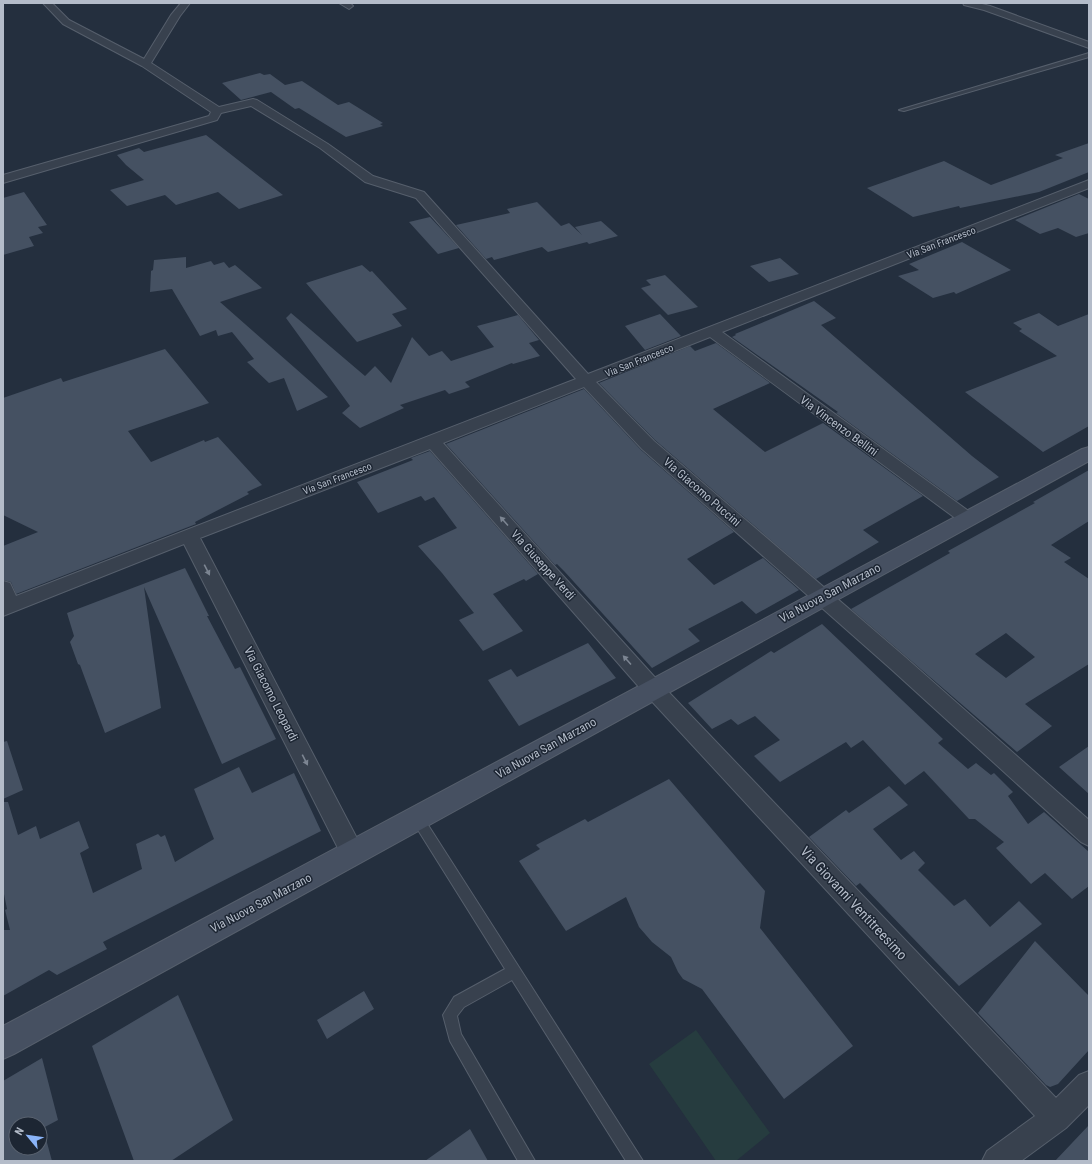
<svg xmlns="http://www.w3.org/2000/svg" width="1092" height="1164" font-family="'Roboto Condensed',sans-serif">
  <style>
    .green { fill: #263c3f }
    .building { fill: #455162; fill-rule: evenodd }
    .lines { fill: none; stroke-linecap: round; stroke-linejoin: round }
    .service-casing { stroke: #565f6c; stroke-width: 2 }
    .minor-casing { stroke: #565f6c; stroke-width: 2 }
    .secondary-casing { stroke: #565f6c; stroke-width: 2 }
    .service { fill: #38414e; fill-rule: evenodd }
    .minor { fill: #38414e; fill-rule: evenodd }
    .secondary { fill: #465061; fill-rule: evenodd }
    .oneway { fill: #7c8592 }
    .labels { text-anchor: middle; stroke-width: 3; stroke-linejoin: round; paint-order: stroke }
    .far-street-label { font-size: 10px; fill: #b4bcc9; stroke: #1d2633 }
    .street-label { font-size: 12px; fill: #b4bcc9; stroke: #1d2633 }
    .near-street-label { font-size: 14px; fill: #b4bcc9; stroke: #1d2633 }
  </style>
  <rect width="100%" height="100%" fill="#242f3e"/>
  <!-- green -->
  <path class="green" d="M696,1030L770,1133L736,1161H716L649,1064Z"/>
  <!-- building -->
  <path class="building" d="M260,73L264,75L270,74L285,85L302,81L338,105L349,102L383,123L380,124L383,126L346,137L299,108L295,109L271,92L241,100L222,83Z
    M206,135L283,195L239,209L218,192L176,205L165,195L127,206L110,190L144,180L126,165L117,155L139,148L144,152Z
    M1089,143V172L1039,192L960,208L959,206L913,217L867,188L944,161L991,185L1063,158L1055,155Z
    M24,192L47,225L38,227L43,233L29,237L34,246L3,255V198Z
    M1079,194L1089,199V233L1076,237L1058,228L1040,234L1015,220Z
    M537,202L561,226L569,223L582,235L575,227L601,221L618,236L589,244L587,242L548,252L542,247L494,260L492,257L486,259L456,225L510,213L507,209Z
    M430,217L459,248L438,254L409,222Z
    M962,242L1011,270L956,294L954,292L933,298L898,276L919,270L909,264Z
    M186,257V268L211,261L214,265L224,262L229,268L235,265L262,288L220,302L328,397L297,411L284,378L269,383L247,362L254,359L232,332L218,336L216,330L200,336L172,289L150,292L151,271L153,270L154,260Z
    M780,258L799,274L769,282L750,266Z
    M362,265L370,272L372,271L407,309L392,314L402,326L357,342L306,283Z
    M665,275L698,307L668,315L641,288L651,285L646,280Z
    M814,301L836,318L821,325L972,456L999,477L957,501L836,413L838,412L732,337L736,335L735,334Z
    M291,313L365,376L375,366L391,383L412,337L429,356L442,351L451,361L494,347L477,326L518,315L539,340L529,343L540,356L513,364L512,363L465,382L470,387L449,394L445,390L400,405L404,408L360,428L342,413L350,406L286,318Z
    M1039,313L1058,326L1089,314V426L1043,452L965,392L1057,356L1019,331L1022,329L1013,323Z
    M660,314L681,336L645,350L625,326Z
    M716,343L770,383L713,409L765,452L823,423L923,496L863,530L879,542L816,579L655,440L599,383L690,346L695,351Z
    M165,349L209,403L128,431L151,462L204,440L205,442L218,437L262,485L247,492L249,494L195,522L196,524L16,594L11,582L3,580V546L38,532L3,515V398L61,378L63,382Z
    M584,389L641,450L734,532L687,559L714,585L763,558L799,590L756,614L742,601L688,629L700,641L652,668L564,571L557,564L555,565L446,444Z
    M430,451L538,574L526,581L524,579L493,594L523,631L483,651L459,620L474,613L442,573L418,546L457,528L434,497L425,501L421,496L378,513L357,482L413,460L411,458Z
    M1089,470V521L1051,545L1071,558L1064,562L1089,579V664L1025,704L1052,726L1017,752L851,609L950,553L948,551L1035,503L1033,502ZM1006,633L1035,657L1006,678L975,654Z
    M185,568L209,616H207L235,669L240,667L276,739L222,764L144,587L161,708L105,733L80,665L78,664L70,642L74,636L67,613Z
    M822,624L943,739L938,743L968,769L976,763L991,775L994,773L1013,792L1008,796L1028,824L1044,812L1089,852V886L1072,899L1045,873L1031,884L996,848L1004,842L975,819H969L924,771L905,785L863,740L851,748L846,742L780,782L754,756L780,740L755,716L738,725L731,719L712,729L688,703L771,651L774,653Z
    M588,643L616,678L519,726L488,680L511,669L517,677Z
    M7,741L23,790L3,799V742Z
    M1089,746V794L1059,767Z
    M239,767L252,793L294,773L321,831L103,942L107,949L57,975L49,970L3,996V930H10L5,910L7,909L3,889V802H8L18,835L36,826L40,839L79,821L89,848L80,853L93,893L142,869L136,844L158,834L161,837L165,835L175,862L214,839L194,789Z
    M669,779L765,891L760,928L853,1046L784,1099L702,989L683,979L678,972L671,957L652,942L639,927L626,897L566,931L519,861L540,849L536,845L585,819L588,822Z
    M889,786L908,805L873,829L901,860L914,851L925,863L918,870L954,906L965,899L990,927L1019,901L1042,924L959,986L860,883L856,886L809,837L846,810L849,813Z
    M1035,941L1089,996V1050L1058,1084L1050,1087L1046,1085L978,1013Z
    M364,991L374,1009L327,1039L317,1020Z
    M178,995L233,1120L171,1161H134L92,1046Z
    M42,1058L58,1120L43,1128L52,1161H3V1081ZM16,1124H40V1148H16Z
    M1089,1125V1161H1055Z
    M470,1129L488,1161H425Z"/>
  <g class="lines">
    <!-- service casing -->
    <g class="service-casing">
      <path id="service" d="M1089,53V57L904,111L899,110Z
        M417,813L421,814L643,1161H626L512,980L464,1007L457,1016L461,1034L535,1161H518L450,1041L443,1015L454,997L505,969L413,822L411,818L413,814Z"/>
    </g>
    <!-- minor casing -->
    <g class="minor-casing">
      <path id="minor" d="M43,3H52L69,20L144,59L171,15L181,3H190L180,16L151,63L219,107L253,99L257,100L328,144L373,176L424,192L588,374L1089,180V188L722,332L974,515L977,519L974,523L968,525L962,523L710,337L596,382L654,441L905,657L1089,820V846L1081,842L891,669L642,449L584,387L443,443L660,683L1056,1098L1079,1075L1089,1071V1105L1066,1128L1021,1161H982L987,1151L1035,1116L646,695L430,449L200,538L361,846L365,854L361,862L353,865L345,862L184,544L3,616V581L10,583L16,596L576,379L416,198L365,182L320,148L251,106L221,113L217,120L3,183V175L209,116L211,112L142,66L63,24Z
        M339,3H350L353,6L349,9Z
        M963,3H978L990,6L1089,42V48L984,10L964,5Z"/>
    </g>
    <!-- secondary casing -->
    <g class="secondary-casing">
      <path id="secondary" d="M1089,447V461L14,1054L3,1059V1026L1082,449Z"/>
    </g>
    <!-- service -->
    <use href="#service" class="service"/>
    <!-- minor -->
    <use href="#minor" class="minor"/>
    <!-- secondary -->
    <use href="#secondary" class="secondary"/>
  </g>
  <!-- one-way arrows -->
  <defs><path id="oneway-solid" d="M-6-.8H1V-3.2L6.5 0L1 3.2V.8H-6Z"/></defs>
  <g class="oneway">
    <use href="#oneway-solid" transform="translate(504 521) rotate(-132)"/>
    <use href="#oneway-solid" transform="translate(207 570) rotate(63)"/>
    <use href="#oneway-solid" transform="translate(627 660) rotate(-132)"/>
    <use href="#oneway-solid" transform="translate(305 760) rotate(63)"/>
  </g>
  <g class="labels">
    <!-- far-street labels -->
    <g class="far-street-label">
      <text transform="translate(941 242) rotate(-21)" y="4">Via San Francesco</text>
      <text transform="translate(639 360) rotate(-22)" y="4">Via San Francesco</text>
      <text transform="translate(337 478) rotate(-21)" y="4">Via San Francesco</text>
    </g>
    <!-- street labels -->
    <g class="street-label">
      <text transform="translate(839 426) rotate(36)" y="4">Via Vincenzo Bellini</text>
      <text transform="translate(702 492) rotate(41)" y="4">Via Giacomo Puccini</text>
      <text transform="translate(543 565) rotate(48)" y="4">Via Giuseppe Verdi</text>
      <text transform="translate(830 593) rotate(-28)" y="4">Via Nuova San Marzano</text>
      <text transform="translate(271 694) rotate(63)" y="4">Via Giacomo Leopardi</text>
      <text transform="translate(546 748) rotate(-29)" y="4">Via Nuova San Marzano</text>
      <text transform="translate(261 903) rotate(-28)" y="4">Via Nuova San Marzano</text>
    </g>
    <!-- near-street labels -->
    <g class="near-street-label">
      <text transform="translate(854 903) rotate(47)" y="5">Via Giovanni Ventitreesimo</text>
    </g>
  </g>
  <!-- border -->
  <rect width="1092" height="1164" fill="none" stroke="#b4bcc9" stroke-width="8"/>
  <!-- north arrow -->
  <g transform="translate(28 1136) rotate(299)"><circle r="19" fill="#1d2633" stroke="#59626f"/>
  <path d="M0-3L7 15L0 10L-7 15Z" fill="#8ab4f8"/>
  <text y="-6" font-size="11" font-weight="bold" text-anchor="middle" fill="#b4bcc9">N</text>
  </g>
</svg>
